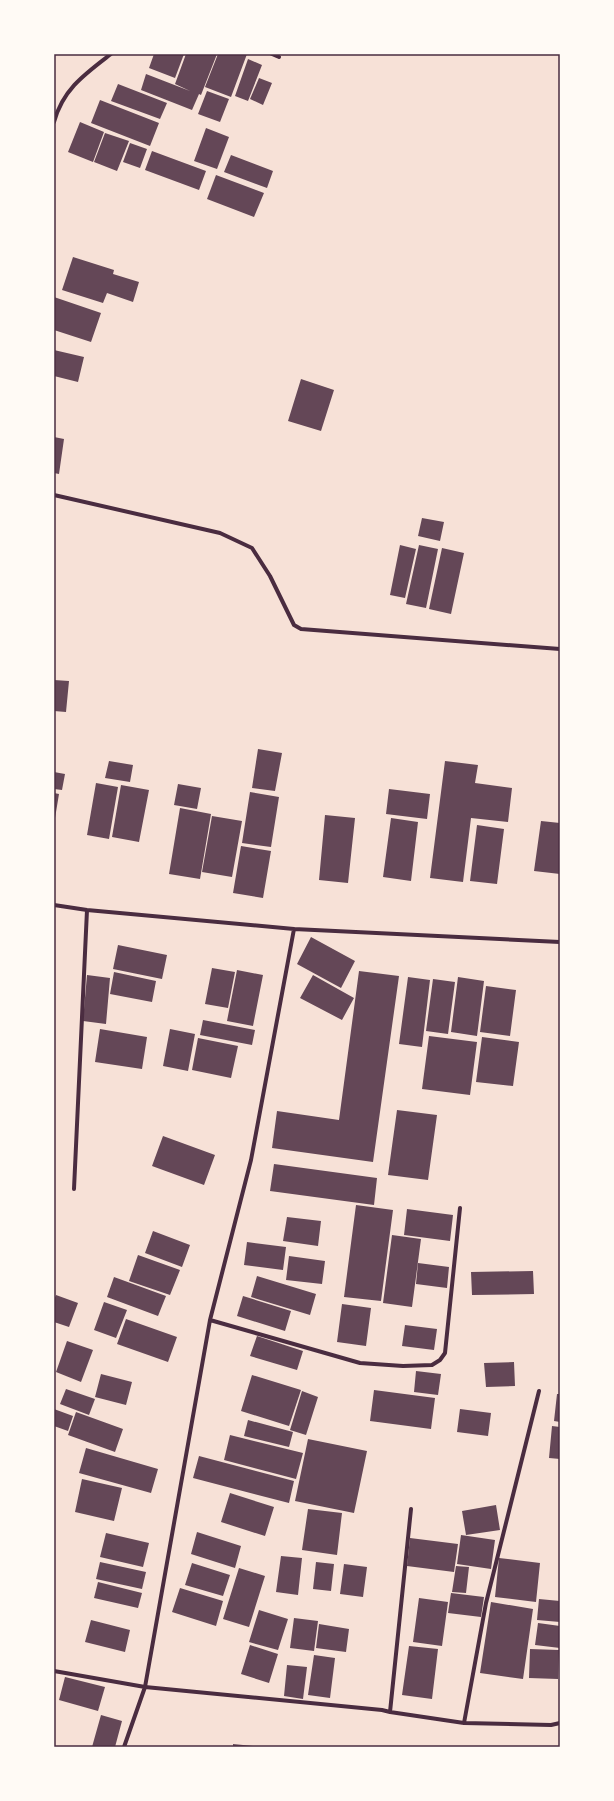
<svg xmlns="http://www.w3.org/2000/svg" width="614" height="1801" font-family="Commissioner,sans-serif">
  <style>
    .building { fill: #644757 }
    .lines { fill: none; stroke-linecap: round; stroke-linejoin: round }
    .minor { stroke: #4a2c40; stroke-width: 4 }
    .neatline { fill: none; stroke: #4a2c40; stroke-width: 1.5 }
  </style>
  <rect width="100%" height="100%" fill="#f7e1d7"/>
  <!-- building -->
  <path class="building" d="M154,54H184L175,78L149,68Z
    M186,54H217L201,95L199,94L192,110L141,90L146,74L190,91L175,84Z
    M218,54H247L231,97L205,87Z
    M248,59L262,65L248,101L235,96Z
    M259,78L272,83L263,105L250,99Z
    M118,84L167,103L160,119L111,101Z
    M207,91L229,99L220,122L198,114Z
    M100,100L159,123L150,146L91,123Z
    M80,122L104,132L93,162L68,152Z
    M206,128L229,137L217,169L194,161Z
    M105,133L129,141L117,171L94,162Z
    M130,143L147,149L140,168L123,162Z
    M152,151L206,171L199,190L145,170Z
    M231,155L273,171L267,188L224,172Z
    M216,175L264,193L254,217L207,199Z
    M73,257L114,270L113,274L139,282L133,302L107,293L103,303L62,290Z
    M54,297L101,313L91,342L54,330Z
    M54,350L84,357L78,382L54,376Z
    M301,379L334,390L321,431L288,421Z
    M54,437L64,439L59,474L54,473Z
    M422,518L444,522L440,541L418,536Z
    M400,545L416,549L405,598L390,595Z
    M419,545L438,549L426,608L406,604Z
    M442,548L464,553L451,614L429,609Z
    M54,680L69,681L66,712L54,711Z
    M258,749L282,753L275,791L252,788Z
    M109,761L133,765L130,782L105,778Z
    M445,761L478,765L475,783L512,788L508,822L471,818L463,882L430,878Z
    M54,772L65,774L62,790L54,789Z
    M96,783L118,787L109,839L87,835Z
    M178,784L201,788L197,809L174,805Z
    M121,785L149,790L139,842L112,837Z
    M389,789L430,794L427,819L386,814Z
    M250,792L279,797L271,847L242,843Z
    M54,793L59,794L55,818H54Z
    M180,808L211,814L200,879L169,874Z
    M325,815L355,818L348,883L319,880Z
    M212,816L242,821L232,877L202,872Z
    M391,818L418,822L411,881L383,877Z
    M541,821L560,823V874L534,871Z
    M477,825L504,829L497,884L470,881Z
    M241,846L271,851L263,898L233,893Z
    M311,937L355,961L341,988L297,964Z
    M118,945L167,955L162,979L113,969Z
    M212,968L235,972L228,1008L205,1004Z
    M237,970L263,975L253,1026L227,1021Z
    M359,971L399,976L373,1162L272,1148L277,1111L339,1120Z
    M114,972L156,981L152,1002L110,994Z
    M87,975L110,978L106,1024L83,1021Z
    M313,975L354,998L342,1020L300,998Z
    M408,977L430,980L422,1047L399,1044Z
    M458,977L484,981L477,1036L451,1032Z
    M433,979L455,982L448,1034L426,1031Z
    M486,986L516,990L510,1036L480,1032Z
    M203,1020L255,1030L252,1045L200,1035Z
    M100,1029L147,1037L142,1069L95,1062Z
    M170,1029L195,1034L188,1071L163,1066Z
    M429,1036L477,1042L470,1095L422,1089Z
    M482,1037L519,1042L513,1086L476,1082Z
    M198,1038L238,1046L231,1078L192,1070Z
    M397,1110L437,1115L428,1180L388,1175Z
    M163,1136L215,1155L204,1185L152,1166Z
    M274,1164L377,1178L374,1205L270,1191Z
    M356,1205L393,1210L381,1301L344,1297Z
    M407,1209L453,1215L450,1241L404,1235Z
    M287,1217L321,1221L318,1246L283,1241Z
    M153,1231L190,1245L182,1267L145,1253Z
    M392,1235L421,1239L412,1307L383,1303Z
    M247,1242L286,1247L283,1270L244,1265Z
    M138,1255L180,1270L170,1295L129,1281Z
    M289,1256L325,1261L322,1284L286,1280Z
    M418,1263L449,1267L447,1288L416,1284Z
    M533,1271L534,1294L472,1295L471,1272Z
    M257,1276L316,1294L310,1315L251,1297Z
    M114,1277L166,1296L158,1316L107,1297Z
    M56,1295L78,1303L69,1327L54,1322V1300Z
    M243,1296L291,1311L285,1331L237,1316Z
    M104,1302L127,1310L116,1338L94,1330Z
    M342,1304L371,1308L366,1346L337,1342Z
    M126,1319L177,1337L168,1362L117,1344Z
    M405,1325L437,1329L434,1350L402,1346Z
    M257,1336L303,1351L297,1370L250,1356Z
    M67,1341L93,1350L81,1382L56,1372Z
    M514,1362L515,1386L486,1387L484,1363Z
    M416,1371L441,1374L438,1395L414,1392Z
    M101,1374L132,1382L126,1405L95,1397Z
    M252,1375L301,1390L289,1426L241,1411Z
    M66,1389L95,1399L89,1415L60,1404Z
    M374,1390L435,1398L431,1429L370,1421Z
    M302,1391L318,1397L306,1435L290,1430Z
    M557,1394H560V1422L554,1421Z
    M54,1409L73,1416L68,1431L54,1426Z
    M460,1409L491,1413L488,1436L457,1432Z
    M76,1412L123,1429L115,1452L68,1435Z
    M248,1420L293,1432L289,1447L244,1436Z
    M552,1426L560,1427V1459L549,1458Z
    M230,1435L303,1453L296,1479L224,1460Z
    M308,1439L367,1451L354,1513L295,1501Z
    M86,1448L158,1469L151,1493L79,1473Z
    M199,1456L294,1481L289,1503L193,1478Z
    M82,1479L122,1488L114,1521L75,1512Z
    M230,1493L274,1507L265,1536L221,1522Z
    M496,1505L500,1530L466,1535L462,1511Z
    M308,1509L342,1513L337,1555L302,1550Z
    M197,1532L241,1546L235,1568L191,1554Z
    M106,1533L149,1543L143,1567L100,1557Z
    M461,1535L495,1540L491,1569L457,1564Z
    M410,1538L458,1544L454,1572L407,1566Z
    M281,1556L302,1558L298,1595L276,1592Z
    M499,1558L540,1563L536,1602L495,1597Z
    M100,1562L146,1572L142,1589L96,1579Z
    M316,1562L334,1564L331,1591L313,1589Z
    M192,1563L230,1575L223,1596L185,1585Z
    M344,1564L367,1567L363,1597L340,1594Z
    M456,1566L469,1567L466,1593L452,1592Z
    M239,1568L265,1576L249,1627L223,1619Z
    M98,1582L142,1593L138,1608L94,1598Z
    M180,1588L223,1601L216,1626L172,1612Z
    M451,1593L484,1597L481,1617L448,1613Z
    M419,1598L448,1602L442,1646L413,1642Z
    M539,1599L560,1601V1622L537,1620Z
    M491,1602L533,1609L523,1679L480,1673Z
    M259,1610L288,1619L278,1650L249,1642Z
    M294,1618L318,1621L314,1651L290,1648Z
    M91,1620L130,1630L125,1652L85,1642Z
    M538,1623L560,1626V1648L535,1645Z
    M319,1624L349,1629L346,1652L316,1648Z
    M250,1645L278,1654L269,1683L241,1674Z
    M409,1646L438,1649L432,1699L402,1695Z
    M530,1649L559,1650L558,1679L529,1678Z
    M314,1655L335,1658L330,1698L308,1695Z
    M287,1665L307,1667L303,1699L284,1696Z
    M65,1677L105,1687L98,1711L59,1700Z
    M101,1715L122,1721L115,1747H92Z
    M233,1744L253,1746V1747H233Z"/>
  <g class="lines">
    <!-- minor -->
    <path class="minor" d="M272,54L279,57
      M54,122C63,89 85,74 111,54
      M54,495L220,533L252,548L270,576L294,625L301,629L560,649
      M54,905L87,910L294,929L560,942
      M74,1189L87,910
      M210,1320L360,1363L403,1366L432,1365L440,1360L445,1353L460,1208
      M54,1671L145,1687L382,1710L390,1712L464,1723L551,1725L560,1723
      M390,1712L411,1509
      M464,1723L486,1603L539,1391
      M124,1747L145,1687L210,1320L251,1160L294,929"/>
  </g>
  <!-- border -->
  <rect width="614" height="1801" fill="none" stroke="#fffaf5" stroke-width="110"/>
  <rect x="55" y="55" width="504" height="1691" class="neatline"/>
</svg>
